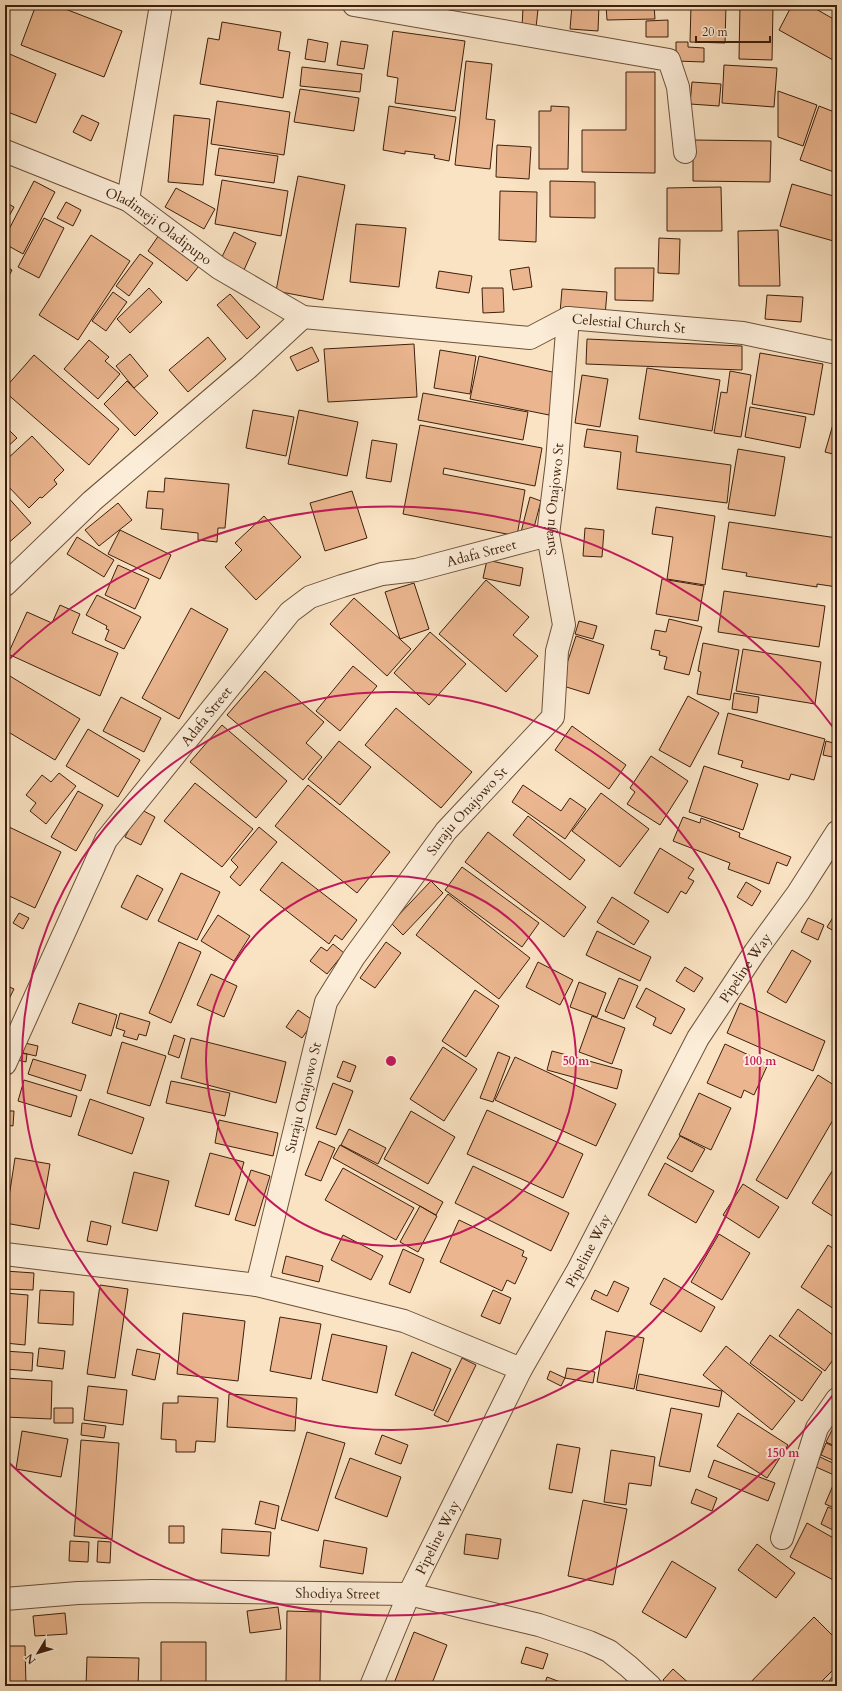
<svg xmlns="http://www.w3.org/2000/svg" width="842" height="1691" font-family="Cardo,serif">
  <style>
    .building { fill: #ebb68f; stroke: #3d1f0c }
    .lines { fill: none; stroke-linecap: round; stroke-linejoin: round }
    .street-casing { stroke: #6c503a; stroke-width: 24 }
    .street { stroke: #fcedd8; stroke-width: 22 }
    .ring { fill: none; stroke: #c2185b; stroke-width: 2 }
    .labels { text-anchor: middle; stroke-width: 4; stroke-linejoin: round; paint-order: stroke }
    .street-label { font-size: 14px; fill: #3d1f0c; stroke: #fcedd8 }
    .centre { fill: #c2185b; stroke: #fcedd8; stroke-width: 2 }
    .ring-label { font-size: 12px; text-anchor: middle; font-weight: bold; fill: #c2185b; stroke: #fcedd8; stroke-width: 4; stroke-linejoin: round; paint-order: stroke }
  </style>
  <rect width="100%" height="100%" fill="#fae3c3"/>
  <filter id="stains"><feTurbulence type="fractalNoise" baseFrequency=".005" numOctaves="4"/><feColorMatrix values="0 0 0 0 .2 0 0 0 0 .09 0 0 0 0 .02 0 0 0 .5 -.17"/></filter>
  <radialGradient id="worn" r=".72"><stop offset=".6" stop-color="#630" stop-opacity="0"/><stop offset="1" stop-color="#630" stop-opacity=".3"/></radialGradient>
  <!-- building -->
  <path class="building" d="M36,5H55L122,31L104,77L21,45Z
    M484,5H523L522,9Z
    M572,5H599L598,31L570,29Z
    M606,5H654L655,19L607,20Z
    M691,5H726L725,43L690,42Z
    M740,5H773L772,60L739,59Z
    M792,5H809L837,21V52L833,60L779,30Z
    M827,5H837V11L827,6Z
    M523,8L538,9L536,28L522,27Z
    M668,20V37H646V21Z
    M222,22L281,32L278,50L290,52L283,98L200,84L208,38L219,40Z
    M393,31L465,41L455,111L395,103L398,78L387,76Z
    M308,39L328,43L325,62L305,59Z
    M341,41L368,45L364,69L337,65Z
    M676,42H688V47L704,48V62L676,61Z
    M5,52L56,74L36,123L5,111Z
    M466,61L492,64L486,119L495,120L490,169L455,165Z
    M724,65L777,68L774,107L722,103Z
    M302,67L362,74L360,92L300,86Z
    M626,72H655V173L582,172V130H626Z
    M692,82L721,84L719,106L690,104Z
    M300,89L359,98L354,131L294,122Z
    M778,91L817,105L803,146L778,137Z
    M217,101L290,112L284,155L211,144Z
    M389,106L456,117L449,161L434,158L435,155L405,151V154L383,150Z
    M551,106L569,107L568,169H539V111H551Z
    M819,106L837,113V173L800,160Z
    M82,115L99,123L91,141L73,132Z
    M174,115L210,119L203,185L168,182Z
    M693,140L771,141L770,182L693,181Z
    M497,145L531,147L529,179L496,177Z
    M219,148L278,156L274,183L215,175Z
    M298,176L345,185L323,300L276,291Z
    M222,180L288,191L281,236L215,224Z
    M34,181L55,192L23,254L5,244V237Z
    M550,181L595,182V218L550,217Z
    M792,184L837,197V242L780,226Z
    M721,187L722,231H667V188Z
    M176,188L215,209L204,229L165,207Z
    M500,191L537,192L536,242L499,240Z
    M5,202L14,207L5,224Z
    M66,202L81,210L73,226L57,218Z
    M44,218L64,228L39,278L18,267Z
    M356,224L406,228L399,287L350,282Z
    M778,230L780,286H739L738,231Z
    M234,232L256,243L244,270L221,259Z
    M91,235L130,261L78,340L39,315Z
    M159,235L199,266L187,281L148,251Z
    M659,238L680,239L679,274L658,273Z
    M140,254L153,263L129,296L116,286Z
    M5,266L12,270L5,284Z
    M529,267L532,287L513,290L510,270Z
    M615,268H654L653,301L615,300Z
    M439,271L472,276L469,293L436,288Z
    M149,288L162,302L130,333L117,319Z
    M482,288H503L504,312L483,313Z
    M562,289L607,292L605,316L560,313Z
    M113,292L127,302L106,331L92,321Z
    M230,294L260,327L247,339L217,305Z
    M767,295L803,297L801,322L765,319Z
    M208,337L226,359L188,392L169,370Z
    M587,339L742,346V370L586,364Z
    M89,340L109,357L105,361L120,374L98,399L64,369Z
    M414,344L417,397L328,402L324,349Z
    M312,347L319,361L297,371L290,357Z
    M440,350L476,356L470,394L434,388Z
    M760,353L823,364L814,415L752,404Z
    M130,354L148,376L134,388L116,366Z
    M34,355L119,429L89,465L5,392V388Z
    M479,356L557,373L549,415L470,399Z
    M647,368L720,380L712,431L639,419Z
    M730,371L751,375L741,437L714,433L721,392L727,393Z
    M582,375L608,379L600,427L575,423Z
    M127,381L158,413L135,436L104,404Z
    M423,393L528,412L523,440L418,420Z
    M750,407L806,417L800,448L745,437Z
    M253,410L294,417L286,456L246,448Z
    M299,410L358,422L347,476L288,464Z
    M834,421L837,422V455L825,452Z
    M420,425L542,448L535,486L444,468L443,474L525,490L517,536L403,514Z
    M5,426L17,438L5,449Z
    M587,429L638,436L636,452L731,465L727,503L617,489L621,452L584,447Z
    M32,436L64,470L54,480L57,484L42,498L40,497L29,508L5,483V461Z
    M372,440L397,444L391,482L366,478Z
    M738,449L785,457L775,516L728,509Z
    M165,478L229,484L225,528H218L217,542L198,540V533L161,529L163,509L146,508L148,491L164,492Z
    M352,491L367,538L325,551L310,503Z
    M5,494L31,523L5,546Z
    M530,497L541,501L532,535L521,532Z
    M118,503L132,520L99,546L85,530Z
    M656,507L715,516L705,585L667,579L673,537L652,534Z
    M264,516L301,557L256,600L225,567L242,550L235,543Z
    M729,522L837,538V587L817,584V587L746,576L747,573L722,569Z
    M585,528L604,530L602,557L583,556Z
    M120,530L171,555L160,579L108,554Z
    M77,537L114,560L104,577L67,554Z
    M487,560L523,568L520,586L483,578Z
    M118,565L149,579L135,609L105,595Z
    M662,579L704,586L698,621L656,614Z
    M486,580L529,617L513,635L538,656L506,692L439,634Z
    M414,583L429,629L400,639L385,592Z
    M724,591L825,606L819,647L718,632Z
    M97,595L141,617L124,649L105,640L109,630L106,629L107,626L86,615Z
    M354,598L411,649L387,676L330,624Z
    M60,605L80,614L72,633L118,653L100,696L8,654L27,612L52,623Z
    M191,608L228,629L179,719L142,698Z
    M669,619L702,627L689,675L664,669L667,657L659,655L660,651L651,649L655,630L666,632Z
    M579,621L597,626L593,639L575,634Z
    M430,632L466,664L429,705L394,673Z
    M576,636L604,645L589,694L560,685Z
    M703,643L739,650L730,700L697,694L701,672L698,671Z
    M743,649L821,662L815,704L736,691Z
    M353,666L377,686L340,731L316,711Z
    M265,671L324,722L306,743L322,757L303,780L227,715Z
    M5,673L80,719L55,760L5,730Z
    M734,693L759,697L757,713L732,709Z
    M688,696L719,713L690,767L659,750Z
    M121,697L161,718L144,752L103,731Z
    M396,708L472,772L441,808L365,745Z
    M728,713L825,739L814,780L791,774L789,780L741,767L743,761L718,754Z
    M222,725L287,781L256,818L190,762Z
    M572,726L626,765L609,789L555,750Z
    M88,729L140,760L118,797L66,766Z
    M339,741L371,767L340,805L308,779Z
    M826,741L837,744V758L823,755Z
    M651,756L688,781L660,825L627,804L635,792L630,788Z
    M704,766L758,784L743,830L689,812Z
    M59,773L76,786L46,824L30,811L36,803L26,795L42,775L51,782Z
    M195,783L253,829L222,867L164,821Z
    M308,785L390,852L357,893L275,826Z
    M523,785L561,811L570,798L586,809L565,839L512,802Z
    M78,791L103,805L76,851L51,837Z
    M601,793L649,829L620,867L572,831Z
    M140,809L155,817L141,845L125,837Z
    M528,816L585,860L570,880L513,835Z
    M683,817L700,823L701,818L740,833L739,837L791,857L787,866L777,862L769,884L728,869L730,863L673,841Z
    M5,825L61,852L35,908L5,894Z
    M259,827L277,842L240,886L230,877L238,867L231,860Z
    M488,832L586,907L564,937L465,862Z
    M660,848L694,869L688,878L694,881L686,894L681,891L668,913L634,893Z
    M282,862L357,920L342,940L335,935L329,944L260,890Z
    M462,867L539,923L522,947L445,890Z
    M181,873L220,892L197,940L158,921Z
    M137,875L163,889L147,920L121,907Z
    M431,881L443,893L403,935L391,923Z
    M746,882L761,891L752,906L737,897Z
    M448,894L530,958L499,999L416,935Z
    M612,897L649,921L634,945L597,922Z
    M837,911V933L827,927Z
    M19,913L29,918L23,929L13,923Z
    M218,915L250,936L234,961L201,941Z
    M808,918L824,925L818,940L801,932Z
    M597,931L651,957L640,981L586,955Z
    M179,942L201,952L171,1023L149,1013Z
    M386,942L401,953L375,988L360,978Z
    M333,944L344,953L327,974L310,961L321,947L327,951Z
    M792,950L811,961L786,1003L767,992Z
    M538,962L573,980L560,1005L526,987Z
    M685,967L703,978L694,992L676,981Z
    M211,974L237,986L224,1017L197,1005Z
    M619,978L638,986L624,1019L605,1011Z
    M579,982L606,993L597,1017L570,1007Z
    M5,985L14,989L5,1007Z
    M646,988L685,1009L671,1034L653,1025L656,1018L636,1007Z
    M475,990L499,1006L466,1057L442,1041Z
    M79,1003L117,1015L111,1036L72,1023Z
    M740,1003L825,1041L813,1071L727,1033Z
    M298,1010L314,1021L302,1038L286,1027Z
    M120,1013L150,1022L146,1036L139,1034L137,1040L123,1036L125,1031L116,1028Z
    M592,1016L625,1028L612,1064L579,1052Z
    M174,1035L185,1039L179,1058L168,1054Z
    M191,1038L286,1062L276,1103L181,1078Z
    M122,1042L166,1056L150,1106L107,1093Z
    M25,1043L38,1046L36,1056L23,1053Z
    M725,1044L768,1064L754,1095L744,1090L741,1098L707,1083Z
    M443,1047L477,1069L444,1121L410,1099Z
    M552,1051L622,1070L617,1089L547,1070Z
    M14,1052L27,1054L26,1062L13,1059Z
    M498,1052L510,1057L493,1102L480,1098Z
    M515,1057L616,1104L596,1146L495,1100Z
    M33,1059L86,1075L81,1091L28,1074Z
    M343,1061L356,1066L350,1082L337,1077Z
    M818,1075L837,1087V1113L787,1199L756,1180Z
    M24,1080L77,1096L71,1117L18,1101Z
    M171,1081L230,1093L225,1116L166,1103Z
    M333,1083L353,1091L336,1135L316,1128Z
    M699,1093L731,1108L711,1150L679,1135Z
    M90,1099L144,1118L132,1154L78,1135Z
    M487,1110L583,1154L563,1198L467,1154Z
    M5,1111H14L13,1126L7,1125V1133H5Z
    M411,1111L455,1137L428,1184L384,1159Z
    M219,1120L278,1133L273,1156L215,1143Z
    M349,1129L386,1148L378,1164L341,1145Z
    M680,1136L705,1149L692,1172L667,1158Z
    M319,1141L335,1148L321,1181L305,1175Z
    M340,1145L443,1202L436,1215L333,1158Z
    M210,1153L244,1162L229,1215L195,1206Z
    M15,1158L50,1164L39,1229L5,1223Z
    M665,1163L714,1191L696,1223L648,1195Z
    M836,1165L837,1166V1219L812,1203Z
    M473,1166L569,1213L551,1251L455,1203Z
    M343,1168L414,1208L396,1240L325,1200Z
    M251,1170L270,1176L255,1226L235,1220Z
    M134,1172L169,1181L157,1231L122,1223Z
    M743,1184L779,1207L759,1238L723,1215Z
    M420,1206L437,1216L418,1252L400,1242Z
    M459,1220L524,1251L522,1256L527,1258L515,1284L507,1280L502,1291L440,1262Z
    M91,1221L111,1226L107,1245L87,1241Z
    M719,1234L750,1253L722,1300L691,1282Z
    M343,1235L383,1256L371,1280L331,1260Z
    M828,1245L837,1251V1311L801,1287Z
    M403,1249L424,1259L410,1293L389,1284Z
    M286,1256L323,1266L319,1282L282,1273Z
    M5,1271L34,1273L33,1290L5,1289Z
    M664,1278L715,1307L701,1332L650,1304Z
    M614,1281L629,1288L618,1312L591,1299L595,1290L607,1296Z
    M100,1285L128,1289L115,1378L87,1374Z
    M40,1290L74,1292L73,1325L38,1323Z
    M493,1290L511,1298L500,1324L481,1316Z
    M5,1293L28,1295L25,1345L5,1343Z
    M798,1309L837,1338V1354L825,1371L779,1336Z
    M183,1313L245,1321L238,1381L177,1374Z
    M280,1317L321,1324L311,1379L270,1371Z
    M606,1331L644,1338L634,1389L597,1382Z
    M332,1334L387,1346L377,1393L322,1380Z
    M770,1335L822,1372L802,1401L750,1363Z
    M726,1346L795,1401L772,1430L703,1375Z
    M39,1348L65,1351L63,1369L37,1366Z
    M137,1349L160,1354L155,1380L132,1375Z
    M5,1351L33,1353L32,1371L5,1369Z
    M412,1352L451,1369L433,1411L395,1395Z
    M462,1358L476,1365L448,1422L434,1415Z
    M567,1368L595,1372L593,1383L565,1378Z
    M550,1371L565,1378L561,1386L547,1379Z
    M639,1374L722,1391L719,1407L636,1390Z
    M5,1378L52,1381L51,1419L5,1417Z
    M88,1386L127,1390L123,1425L84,1420Z
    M229,1394L297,1398L295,1431L227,1427Z
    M178,1396L218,1398L215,1442L196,1441L195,1452H176V1440L161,1439L163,1403H178Z
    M54,1408H73V1423H54Z
    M671,1408L702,1414L690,1472L659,1466Z
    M738,1413L788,1445L767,1478L717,1446Z
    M82,1423L106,1426L104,1438L81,1435Z
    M832,1430L837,1432V1447L826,1442Z
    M22,1431L68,1439L61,1477L16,1469Z
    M307,1432L345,1443L318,1531L281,1520Z
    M382,1435L408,1445L401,1464L375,1454Z
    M81,1440L119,1443L112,1539L74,1536Z
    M826,1443L837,1448V1462L821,1455Z
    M557,1444L580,1448L572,1493L549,1489Z
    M611,1450L655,1457L651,1486L629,1483L626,1505L604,1502Z
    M820,1457L837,1465L834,1475L816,1467Z
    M350,1458L401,1477L387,1517L335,1498Z
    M714,1460L775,1483L768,1501L708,1477Z
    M837,1476V1509L825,1504Z
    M696,1489L717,1498L712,1511L691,1503Z
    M583,1500L627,1509L613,1585L568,1576Z
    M260,1501L279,1506L275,1529L255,1524Z
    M828,1507L837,1511V1532L821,1524Z
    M807,1523L837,1540V1582L790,1557Z
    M169,1526H184V1543H169Z
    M222,1529L271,1532L269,1556L221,1553Z
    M466,1534L501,1539L498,1559L464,1554Z
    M324,1540L367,1548L363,1574L320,1567Z
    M70,1541L89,1542L88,1562L69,1561Z
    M98,1541L111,1542L110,1563L97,1562Z
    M757,1544L795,1573L776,1598L738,1570Z
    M672,1561L716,1588L686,1638L642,1612Z
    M278,1607L281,1629L250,1633L247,1611Z
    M287,1611L321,1612L320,1682H286Z
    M65,1613L67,1634L35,1636L33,1616Z
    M814,1617L837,1640V1666L817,1686H747Z
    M414,1632L447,1645L431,1686H393Z
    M161,1642H206V1686H161Z
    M9,1646H25L26,1686H9Z
    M526,1647L548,1654L543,1669L521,1663Z
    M87,1657L139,1658L138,1686H86Z
    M673,1669L692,1686H669L663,1680Z
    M837,1671V1686H825Z
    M547,1677L571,1686H544Z"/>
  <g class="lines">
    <!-- street casing -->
    <g class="street-casing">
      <g id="street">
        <path d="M354,5L669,60L678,87L685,152"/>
        <path id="s1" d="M5,151L128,200L219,268L303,317L530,338L568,318L743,333L837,353"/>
        <path d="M128,200L161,5"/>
        <path d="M5,585L92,501L249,367L303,317"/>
        <path id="s2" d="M5,1064L106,840L290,612L310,597L342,586L382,574L416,570L548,535"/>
        <path d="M5,1254L257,1285L404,1321L521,1369"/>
        <path id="s3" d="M257,1285L326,1002L354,957L446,831L553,717L557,651L564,625L548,535L557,462L568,318"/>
        <path d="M782,1538L817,1428L837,1399"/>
        <path id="s4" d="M5,1599L78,1593L152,1591L409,1594L539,1625L589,1642L609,1651L628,1666L650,1686"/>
        <path id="s5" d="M371,1686L409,1594L521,1369L578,1270L698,1038L755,952L798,893L837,832"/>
      </g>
    </g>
    <!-- street -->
    <use href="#street" class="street"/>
  </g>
  <!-- distance rings -->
  <g class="ring">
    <circle cx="391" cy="1061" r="185"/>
    <circle cx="391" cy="1061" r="369"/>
    <path d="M836 1391A554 554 0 0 1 6 1460M6 662A554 554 0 0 1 836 731"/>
  </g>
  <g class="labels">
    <!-- street labels -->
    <g class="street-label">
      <text dy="5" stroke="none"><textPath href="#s1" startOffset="172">Oladimeji Oladipupo</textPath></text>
      <text dy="5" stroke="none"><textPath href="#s1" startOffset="675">Celestial Church St</textPath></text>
      <text dy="5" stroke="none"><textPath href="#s3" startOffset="877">Suraju Onajowo St</textPath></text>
      <text dy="5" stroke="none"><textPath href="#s2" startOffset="741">Adafa Street</textPath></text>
      <text dy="5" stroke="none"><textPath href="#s2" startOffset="405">Adafa Street</textPath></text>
      <text dy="5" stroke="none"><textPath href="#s3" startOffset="529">Suraju Onajowo St</textPath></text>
      <text dy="5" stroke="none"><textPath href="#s5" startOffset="811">Pipeline Way</textPath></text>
      <text dy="5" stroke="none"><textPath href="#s3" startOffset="193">Suraju Onajowo St</textPath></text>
      <text dy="5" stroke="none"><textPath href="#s5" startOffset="487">Pipeline Way</textPath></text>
      <text dy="5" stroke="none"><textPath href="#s5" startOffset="163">Pipeline Way</textPath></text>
      <text dy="5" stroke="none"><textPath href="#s4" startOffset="333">Shodiya Street</textPath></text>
    </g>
  </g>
  <circle cx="391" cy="1061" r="6" class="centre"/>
  <g class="ring-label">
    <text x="576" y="1065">50 m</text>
    <text x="760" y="1065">100 m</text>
    <text x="783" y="1457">150 m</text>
  </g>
  <!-- margin -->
  <rect width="842" height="1691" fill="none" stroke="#fae3c3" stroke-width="20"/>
  <rect x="6" y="6" width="830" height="1679" fill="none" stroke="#3d1f0c" stroke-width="2"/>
  <rect x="10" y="10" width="822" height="1671" fill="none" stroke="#3d1f0c"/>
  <!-- north arrow -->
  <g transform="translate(38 1653) rotate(232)" stroke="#fcedd8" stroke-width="3" paint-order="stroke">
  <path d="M0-3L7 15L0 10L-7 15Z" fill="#3d1f0c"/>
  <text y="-6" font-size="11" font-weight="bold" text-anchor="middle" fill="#3d1f0c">N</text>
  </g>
  <!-- scale -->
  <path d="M696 36v6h74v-6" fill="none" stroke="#3d1f0c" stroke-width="2"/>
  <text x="702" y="36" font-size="12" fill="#3d1f0c" stroke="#fcedd8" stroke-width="3" paint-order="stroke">20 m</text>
  <rect width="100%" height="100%" filter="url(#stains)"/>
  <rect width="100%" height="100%" fill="url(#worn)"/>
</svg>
